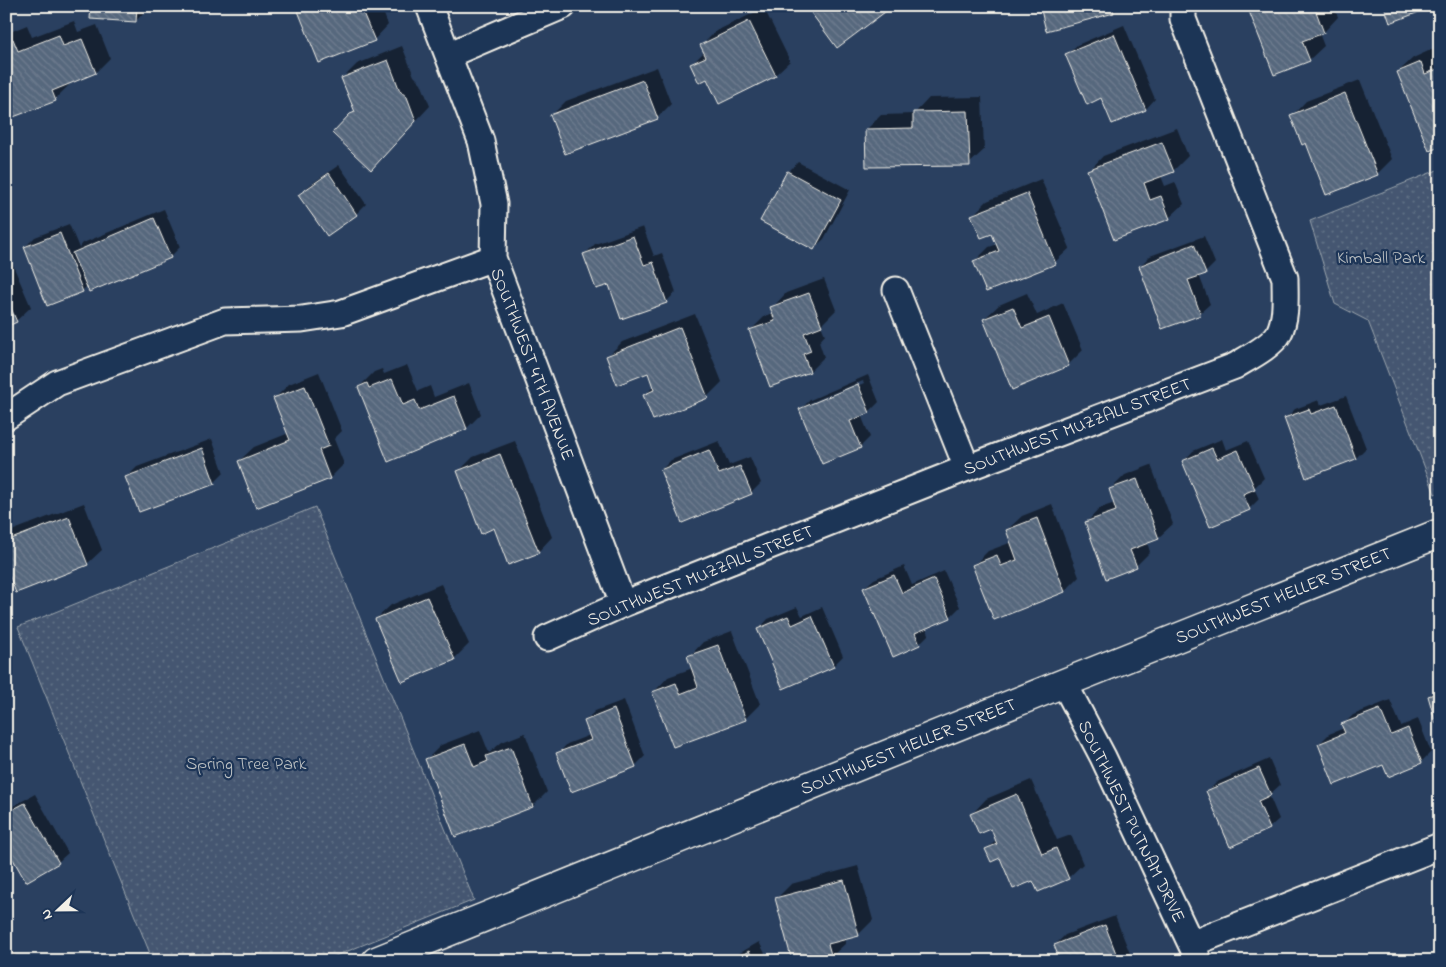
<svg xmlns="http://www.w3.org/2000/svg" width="1446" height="967" font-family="'Indie Flower',sans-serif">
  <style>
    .park { fill: url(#park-dots); stroke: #9ca4ac }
    .shadow { fill: #0007; fill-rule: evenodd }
    .building { fill: url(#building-back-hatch); stroke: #f4f1e8 }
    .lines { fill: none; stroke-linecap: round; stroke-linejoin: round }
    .street-casing { stroke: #f4f1e8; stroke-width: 29 }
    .secondary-casing { stroke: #f4f1e8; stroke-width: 31 }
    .street { stroke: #1d3557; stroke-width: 25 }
    .secondary { stroke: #1d3557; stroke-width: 28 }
    .labels { text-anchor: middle; stroke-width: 4.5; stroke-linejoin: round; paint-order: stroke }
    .park-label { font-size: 18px; fill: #bfc3c4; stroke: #1d3557 }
    .street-label { font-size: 18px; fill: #f4f1e8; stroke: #1d3557 }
  </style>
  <defs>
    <pattern id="park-dots" width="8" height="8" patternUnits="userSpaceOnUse" patternTransform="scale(1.25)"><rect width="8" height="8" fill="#445771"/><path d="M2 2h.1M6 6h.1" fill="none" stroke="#607085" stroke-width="1.8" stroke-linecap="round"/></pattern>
    <pattern id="building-back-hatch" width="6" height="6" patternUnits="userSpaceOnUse" patternTransform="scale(1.25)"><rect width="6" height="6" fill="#56677d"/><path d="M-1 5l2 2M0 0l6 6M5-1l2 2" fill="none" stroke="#6f7d8f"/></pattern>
  </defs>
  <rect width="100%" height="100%" fill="#2a4060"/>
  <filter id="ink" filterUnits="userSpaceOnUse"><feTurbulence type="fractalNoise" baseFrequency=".02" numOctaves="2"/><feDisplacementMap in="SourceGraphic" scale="10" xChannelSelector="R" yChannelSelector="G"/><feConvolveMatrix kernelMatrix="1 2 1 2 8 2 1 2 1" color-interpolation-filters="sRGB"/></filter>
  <g filter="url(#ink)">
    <!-- park -->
    <path class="park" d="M1440,169V492L1435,494L1368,321L1335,304L1310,221Z
      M315,507L474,900L323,961H153L18,627Z"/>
    <!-- shadow -->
    <path class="shadow" d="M92,6H146L145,11L136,21Z
      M297,6H381L388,25L374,40Z
      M1041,6H1119L1113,12Z
      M1249,6H1334L1338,17L1324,32L1319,33L1324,46L1309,60Z
      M764,8L790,61L775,75L707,78L692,64L705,51L702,45L716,31Z
      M74,21L78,32L97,25L110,58L96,72L69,83V85L55,99L6,111V36L10,32L27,25L32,37Z
      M1124,25L1155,99L1146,109L1113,123L1102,97L1067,55L1077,45Z
      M402,46L414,76L421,83L430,106L385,154L334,133L356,110L343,78L357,64Z
      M1435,48L1440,60V145L1398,72L1413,58Z
      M657,67L671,104L657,118L551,116L566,101Z
      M1360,80L1392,159L1377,174L1306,141L1292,116L1306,101Z
      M982,97L984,150L969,164L867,129L881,115L914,114L929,98Z
      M1177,128L1188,156L1173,171L1161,176L1165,186L1175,182L1184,204L1169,218L1089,171L1103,156Z
      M798,162L850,190L824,239L814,248L788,172Z
      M339,165L366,204L356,214L327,234L300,195L310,185Z
      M1041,179L1070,248L1055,262L975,261L989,247L998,244L993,232L973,215L987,201Z
      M164,209L180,247L170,257L89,291L87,286L82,291L25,247L35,237L69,224L79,248L83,243Z
      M643,227L654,256L662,253L676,292L666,302L610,283L585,254L595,244Z
      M1204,236L1215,263L1205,273L1199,275L1210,304L1200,313L1140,266L1150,256Z
      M12,263L31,307L16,321L6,325V265Z
      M824,279L836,310L821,325L825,335L819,342L824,357L810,371L750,331L765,316L774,313L772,308L786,293Z
      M1027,293L1037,315L1063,303L1083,350L1068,365L984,319L999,305Z
      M695,314L722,382L708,396L653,418L645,395L654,386L648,372L607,357L622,342Z
      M407,365L418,391L430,386L434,397L469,383L481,414L467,428L389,460L359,387L374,372L382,369L384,374Z
      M319,372L342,431L334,439L344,464L330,478L239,461L254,447L289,433L275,398L289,384Z
      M868,375L879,402L869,412L861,415L870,437L860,447L800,410L810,400ZM863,381L864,383L810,406V403Z
      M1346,396L1366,448L1356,458L1307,476L1286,418L1295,409L1319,400L1321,405Z
      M212,439L224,473L214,483L127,477L137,467Z
      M1222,439L1226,450L1248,441L1264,478L1254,488L1259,499L1249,509L1184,461L1193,451Z
      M515,441L552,537L538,552L495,527L459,471L473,457Z
      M719,441L729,465L750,457L761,483L751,493L661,470L671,460Z
      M1151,465L1173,524L1158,538L1147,542L1150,552L1136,566L1086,523L1100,508L1115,503L1110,490L1125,475Z
      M84,503L102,550L87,564L6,563V537L14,530Z
      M1052,504L1079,577L1065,591L995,618L974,565L988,551L1012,542L1007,530L1022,516Z
      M904,566L912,585L944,571L960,607L950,617L926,627L929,634L919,644L864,588L874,579Z
      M6,571L11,583L6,587Z
      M441,584L469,644L454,659L376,619L391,605Z
      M797,607L802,616L822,607L843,656L833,666L759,629L768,619Z
      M732,631L760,704L745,719L654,692L668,677L693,668L689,657L703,642Z
      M1440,685V721L1429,696Z
      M624,700L645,756L635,766L558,754L567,744L590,735L585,721L595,711Z
      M1390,700L1401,726L1418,719L1431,752L1421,762L1384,763L1319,744L1329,734L1344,728L1343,725L1353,715Z
      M480,730L489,753L502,742L525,733L547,792L533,806L455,836L426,760L441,745Z
      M1269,759L1280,785L1269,795L1279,819L1269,828L1207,792L1217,782Z
      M1031,780L1057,840L1071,835L1083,864L1068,878L1034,879L1001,857L987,849L997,840L992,828L972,814L986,799Z
      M35,794L68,853L58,862L11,852L6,854V810Z
      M858,866L873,920L858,935L845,938L846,943L831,957L777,898L791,884Z
      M1115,916L1133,961H1054L1060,958L1055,945L1065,935Z
      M759,942L769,961H726Z
      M10,948L19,961H6V951Z
      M1403,953L1407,961H1391Z
      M932,958L933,961H924Z"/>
    <!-- building -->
    <path class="building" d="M91,6H137L136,22L90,19Z
      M296,6H360L375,41L319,63Z
      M806,6H893L837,48Z
      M1040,6H1112L1114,13L1046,31Z
      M1247,6H1314L1324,33L1302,41L1310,61L1274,75Z
      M1384,6H1435L1390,23Z
      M749,21L776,76L719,104L707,79L699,83L690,64L706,57L700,45Z
      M1114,34L1146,110L1112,124L1101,98L1087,105L1065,54Z
      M59,35L63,46L82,39L96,73L52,91L56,101L8,119L6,115V41L13,39L18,51Z
      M388,60L400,91L407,97L416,121L371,170L332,133L350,114L355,112L341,78Z
      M1421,62L1425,74L1440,68V147L1429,151L1397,72Z
      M643,80L658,119L565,154L550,115Z
      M1345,93L1378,175L1326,195L1306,143L1302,145L1290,115Z
      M968,111L970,166L866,167L865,129L913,128V112Z
      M1162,142L1174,172L1144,183L1150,200L1161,196L1170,219L1114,240L1087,170Z
      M787,171L841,200L814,250L760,221Z
      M329,173L357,215L327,236L298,195Z
      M1027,193L1056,264L986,292L973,261L999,251L992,234L981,238L971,215Z
      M154,218L171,258L89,292L72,253Z
      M60,233L83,292L47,306L24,247Z
      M633,236L644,265L653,262L667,303L621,319L609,285L596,289L583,254Z
      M1194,244L1206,274L1188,280L1201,315L1162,329L1139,266Z
      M809,293L822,326L804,333L811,351L803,354L810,372L770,387L749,330L775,321L770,307Z
      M6,297L17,322L6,327Z
      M1013,307L1022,328L1049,317L1069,366L1012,390L983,319Z
      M680,327L708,398L653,420L643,395L654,390L648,373L617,385L606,356Z
      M392,379L403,405L415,400L419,410L454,396L467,429L388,462L358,387L367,383L369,388Z
      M858,384L870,413L850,421L861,448L822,464L799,409Z
      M305,386L329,446L319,450L330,479L256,508L238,461L290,440L273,398Z
      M1336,405L1356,459L1306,478L1284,418L1309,409L1311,414Z
      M202,448L215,484L139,512L125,477Z
      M1212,448L1217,459L1238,450L1255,489L1243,494L1250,510L1210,527L1182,461Z
      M709,450L719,474L740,466L752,494L682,523L660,470Z
      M500,454L539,553L508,565L494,528L481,534L457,471Z
      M1137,479L1159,539L1130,550L1137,567L1106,579L1085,522L1116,511L1109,489Z
      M69,517L88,565L16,593L6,567V541Z
      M1037,518L1065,592L994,620L972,565L997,555L1001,566L1017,560L1006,530Z
      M894,575L902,593L934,579L951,618L915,633L920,645L893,657L863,588Z
      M427,597L455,660L402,682L375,619Z
      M788,616L792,625L812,616L834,667L783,689L757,629Z
      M718,645L746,720L673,747L652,692L676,683L680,694L698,687L687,656Z
      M1440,692V722L1436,724L1428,696Z
      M614,709L636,767L571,792L556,753L591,740L584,721Z
      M1380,709L1391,735L1408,728L1422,763L1388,777L1383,765L1334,785L1318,744L1345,733L1341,724Z
      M465,744L474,767L488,761L486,756L511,747L533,807L455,837L425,759Z
      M1259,768L1271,795L1258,801L1270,829L1230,847L1206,791Z
      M1017,794L1042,854L1056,848L1069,879L1038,892L1033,881L1013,889L1000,858L991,862L985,849L997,844L991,829L979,834L970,814Z
      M25,803L59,863L26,882L10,854L6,856V813Z
      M844,880L859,936L828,944L832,958L823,961H792L775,898Z
      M1105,925L1119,961H1060L1054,945Z
      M749,951L754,961H731Z"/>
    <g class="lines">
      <!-- street casing -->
      <g class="street-casing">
        <path id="street" d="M429,6L481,141L494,204L493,258L623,604
          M448,55L563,6
          M896,290L967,468
          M6,417L57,383L225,321L302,319L341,313L493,258
          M547,638L623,604L967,468L1235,366C1248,358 1272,346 1279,333C1287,317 1285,296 1285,278L1183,19V6
          M1064,683L1103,757L1199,961
          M1191,944L1440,846"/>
      </g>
      <!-- secondary casing -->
      <g class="secondary-casing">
        <path id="secondary" d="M376,961L1064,683L1440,533"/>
      </g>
      <!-- street -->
      <use href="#street" class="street"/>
      <!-- secondary -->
      <use href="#secondary" class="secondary"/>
    </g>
  </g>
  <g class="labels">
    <!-- park labels -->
    <g class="park-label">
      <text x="1381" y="263">Kimball Park</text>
      <text x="246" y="769">Spring Tree Park</text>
    </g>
    <!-- street labels -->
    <g class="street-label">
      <text transform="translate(533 364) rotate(69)" y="6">SOUTHWEST 4TH AVENUE</text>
      <text transform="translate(1077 426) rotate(-21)" y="6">SOUTHWEST MUZZALL STREET</text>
      <text transform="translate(700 575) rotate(-22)" y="6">SOUTHWEST MUZZALL STREET</text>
      <text transform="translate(1283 595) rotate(-22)" y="6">SOUTHWEST HELLER STREET</text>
      <text transform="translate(908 746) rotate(-22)" y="6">SOUTHWEST HELLER STREET</text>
      <text transform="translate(1132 821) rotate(64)" y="6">SOUTHWEST PUTNAM DRIVE</text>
    </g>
  </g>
  <!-- margin -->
  <rect width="1446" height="967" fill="none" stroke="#1d3557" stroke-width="25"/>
  <rect x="12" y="12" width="1421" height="942" fill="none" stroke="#f4f1e8" stroke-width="2" filter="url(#ink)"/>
  <!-- north arrow -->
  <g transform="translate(58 910) rotate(248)" stroke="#1d3557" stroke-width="4" paint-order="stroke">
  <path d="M0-4L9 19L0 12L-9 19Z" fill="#f4f1e8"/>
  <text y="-8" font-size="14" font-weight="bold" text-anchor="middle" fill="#f4f1e8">N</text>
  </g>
</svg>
